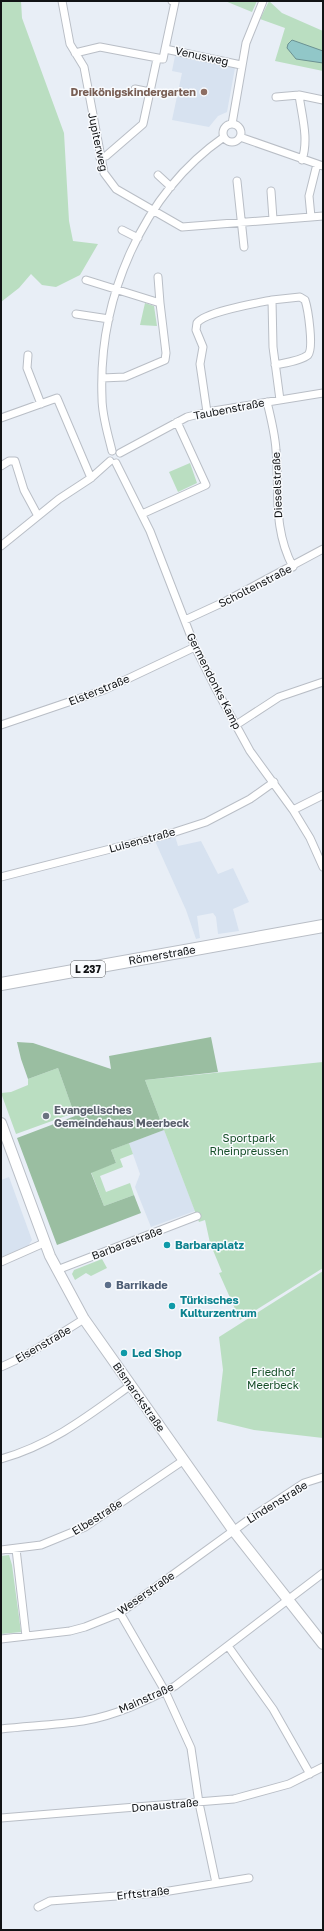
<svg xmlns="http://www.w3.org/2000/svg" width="324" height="1931" font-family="'Golos Text',sans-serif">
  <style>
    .built { fill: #d7e2f0 }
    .green { fill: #badec1 }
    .forest { fill: #9abea1 }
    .water { fill: #91c7c8; stroke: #6b9192 }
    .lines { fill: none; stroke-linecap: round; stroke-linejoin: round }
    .street-casing { stroke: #b9bec6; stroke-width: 9 }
    .secondary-casing { stroke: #b9bec6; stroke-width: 12 }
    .primary-casing { stroke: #b9bec6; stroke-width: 14 }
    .street { stroke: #fff; stroke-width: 7 }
    .secondary { stroke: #fff; stroke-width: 10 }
    .primary { stroke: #fff; stroke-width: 12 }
    .education-dot { fill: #8d6e63; stroke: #f9fbfe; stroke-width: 1.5 }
    .worship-dot { fill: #6b7280; stroke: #f9fbfe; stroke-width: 1.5 }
    .culture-dot { fill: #0f9aa8; stroke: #f9fbfe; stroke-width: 1.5 }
    .service-dot { fill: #5c6f8a; stroke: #f9fbfe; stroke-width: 1.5 }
    .labels { text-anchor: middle; stroke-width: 3; stroke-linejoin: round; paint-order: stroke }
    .shield { fill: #f9fbfe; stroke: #57595b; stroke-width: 1 }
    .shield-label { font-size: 10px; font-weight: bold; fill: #111315 }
    .street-label { font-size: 11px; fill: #111315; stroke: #f9fbfe }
    .education-label { font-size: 11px; font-weight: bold; fill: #785e54; stroke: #f9fbfe; text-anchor: end }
    .worship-label { font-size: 11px; font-weight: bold; fill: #5b616d; stroke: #f9fbfe; text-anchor: start }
    .park-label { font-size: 11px; fill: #174f29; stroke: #f9fbfe }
    .culture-label { font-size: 11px; font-weight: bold; fill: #0d838f; stroke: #f9fbfe; text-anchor: start }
    .service-label { font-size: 11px; font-weight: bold; fill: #4e5e75; stroke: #f9fbfe; text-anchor: start }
  </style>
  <rect width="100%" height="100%" fill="#e8eef6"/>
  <!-- built -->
  <path class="built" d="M175,56L235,68L227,112L218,116L209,127L172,120L182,73L172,71Z
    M175,836L178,846L201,841L218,874L233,868L249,902L233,909L239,931L218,934L216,917L213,913L197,916L200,938L196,939L186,910L155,841Z
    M164,1130L195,1211L151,1227L135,1187L140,1174L129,1143Z
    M9,1177L32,1240L28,1246L1,1257V1180Z"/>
  <!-- green -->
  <path class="green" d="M1,1H21L22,18L64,133L69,221L73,241L98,244L80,275L56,287L42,285L31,274L19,288L1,302Z
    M225,1H257L252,12Z
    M269,1L282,13L323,31V71L275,61L285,28L260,19Z
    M145,303L154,306L157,326L140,325Z
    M190,463L197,483L178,492L169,472Z
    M323,1062V1268L240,1320L219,1273L222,1272L210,1243L205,1220L199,1222L145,1080Z
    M58,1068L74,1113L16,1134L1,1093L11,1092L28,1085V1079Z
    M129,1143L133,1154L120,1159L123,1167L100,1176L106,1192L130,1183L134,1195L104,1206L91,1172L116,1163L111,1150Z
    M102,1259L107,1268L91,1276L86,1273L75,1280L72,1274L74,1270Z
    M323,1271V1438L254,1430L217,1421L223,1370L219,1337Z
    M9,1555L12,1565L21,1632L1,1634V1556Z"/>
  <!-- forest -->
  <path class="forest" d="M211,1037L218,1072L145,1080L164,1130L111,1150L116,1163L91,1173L104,1206L134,1195L141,1213L57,1245L17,1138L75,1116L58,1068L28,1079L21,1059L17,1042L33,1043L111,1069L109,1056Z"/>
  <!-- water -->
  <path class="water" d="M292,40L323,51V63L296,59L287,48L288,44Z"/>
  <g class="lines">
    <!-- street casing -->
    <g class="street-casing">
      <path id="street" d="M62,1L70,44L84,67L104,173L116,189L182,227L311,217L309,196L317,164
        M165,49L175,2L172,1
        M75,53L100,47L163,59L165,49L241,65
        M135,89L150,92
        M276,97L299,95
        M232,124L246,43L263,1
        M223 133a9 9 0 1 1 18 0a9 9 0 1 1-18 0Z
        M240,137L323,166
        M100,158L106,156L143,124L157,59
        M302,160C309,139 302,117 299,95L323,100
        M158,175L171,187
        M237,181L244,247
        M271,191L273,219
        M311,217L323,216
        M122,230L138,238
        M158,277L160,303
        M86,280L160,303L166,353L165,360L125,377L102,378
        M272,300L300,297L305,300C308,309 314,348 308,355C301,361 284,363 275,365
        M76,314L109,319
        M28,355L27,368L41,404
        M267,402C271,418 275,434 276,450C280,492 272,527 293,567
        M207,412L200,364L203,347L196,330L197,323C205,312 257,303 272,300L273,347L280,400
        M1,418L57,398L91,478
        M112,451C108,434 102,416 102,398C98,299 142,194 224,137
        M120,453L187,417L207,412L323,393
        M116,463L150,531L195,647L215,687L250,751L293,810L310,838L323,867
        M1,466L9,461H15L24,490L38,516
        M142,514L206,485L177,422
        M1,546L59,499L91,478L110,461
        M185,620L224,602L323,549
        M1,725L104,690L195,647
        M236,725L279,697L323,682
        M293,810L323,795
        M1,877L169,834L206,822L250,799L274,782
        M1,1262L44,1243
        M57,1270L197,1216
        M1,1367L25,1356L84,1319
        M1,1459C53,1444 88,1416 131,1385
        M16,1549L26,1636
        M1,1550L41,1545L85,1527L184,1460
        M120,1613L165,1691L191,1748L199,1803L216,1883
        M1,1639L70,1631L85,1627L120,1613L255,1515L304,1483L323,1477
        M228,1646L273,1709L310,1774
        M1,1729C28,1726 56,1725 83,1721C115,1716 146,1701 175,1686L323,1573
        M1,1818L234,1799L289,1784L323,1767
        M38,1907L50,1901L157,1893L249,1878"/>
    </g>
    <!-- secondary casing -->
    <g class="secondary-casing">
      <path id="secondary" d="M1,1123L50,1256L84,1319L233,1530L323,1644"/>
    </g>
    <!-- primary casing -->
    <g class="primary-casing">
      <path id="primary" d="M1,984L323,926"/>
    </g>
    <!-- street -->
    <use href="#street" class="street"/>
    <!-- secondary -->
    <use href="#secondary" class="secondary"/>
    <!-- primary -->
    <use href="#primary" class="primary"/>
  </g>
  <!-- markers -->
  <circle class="education-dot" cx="204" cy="92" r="4"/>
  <circle class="worship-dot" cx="46" cy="1116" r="4"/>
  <g class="culture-dot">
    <circle cx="167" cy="1245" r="4"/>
    <circle cx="172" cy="1306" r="4"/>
    <circle cx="124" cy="1353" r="4"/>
  </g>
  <circle class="service-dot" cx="108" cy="1285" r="4"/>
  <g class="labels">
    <!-- shield labels -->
    <rect class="shield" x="71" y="961" width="34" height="16" rx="3"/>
    <g class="shield-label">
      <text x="88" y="973">L 237</text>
    </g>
    <!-- street labels -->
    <g class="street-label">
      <text transform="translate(202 56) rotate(12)" y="4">Venusweg</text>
      <text transform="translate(98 142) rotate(78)" y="4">Jupiterweg</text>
      <text transform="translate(229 409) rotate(-11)" y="4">Taubenstraße</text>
      <text transform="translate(277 485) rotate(-92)" y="4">Dieselstraße</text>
      <text transform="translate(255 586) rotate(-27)" y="4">Scholtenstraße</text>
      <text transform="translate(214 681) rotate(63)" y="4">Germendonks Kamp</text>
      <text transform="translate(99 690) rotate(-22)" y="4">Elsterstraße</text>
      <text transform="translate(142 840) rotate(-15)" y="4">Luisenstraße</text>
      <text transform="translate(162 955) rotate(-10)" y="4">Römerstraße</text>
      <text transform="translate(127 1243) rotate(-21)" y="4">Barbarastraße</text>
      <text transform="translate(43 1344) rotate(-30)" y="4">Eisenstraße</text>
      <text transform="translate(139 1397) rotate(55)" y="4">Bismarckstraße</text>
      <text transform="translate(277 1502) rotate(-32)" y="4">Lindenstraße</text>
      <text transform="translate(97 1517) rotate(-32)" y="4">Elbestraße</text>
      <text transform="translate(146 1593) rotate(-35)" y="4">Weserstraße</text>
      <text transform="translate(146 1698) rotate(-24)" y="4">Mainstraße</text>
      <text transform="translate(165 1805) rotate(-5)" y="4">Donaustraße</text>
      <text transform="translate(143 1893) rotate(-6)" y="4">Erftstraße</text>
    </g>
    <!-- education labels -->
    <g class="education-label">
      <text x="196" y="96">Dreikönigskindergarten</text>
    </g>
    <!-- worship labels -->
    <g class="worship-label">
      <text x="54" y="1114">Evangelisches<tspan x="54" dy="13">Gemeindehaus Meerbeck</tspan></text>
    </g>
    <!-- park labels -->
    <g class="park-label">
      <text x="249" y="1142">Sportpark<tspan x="249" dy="13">Rheinpreussen</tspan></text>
      <text x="273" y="1376">Friedhof<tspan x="273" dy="13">Meerbeck</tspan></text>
    </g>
    <!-- culture labels -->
    <g class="culture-label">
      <text x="175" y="1249">Barbaraplatz</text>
      <text x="180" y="1304">Türkisches<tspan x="180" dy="13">Kulturzentrum</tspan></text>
      <text x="132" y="1357">Led Shop</text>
    </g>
    <!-- service labels -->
    <g class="service-label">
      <text x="116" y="1289">Barrikade</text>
    </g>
  </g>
  <!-- border -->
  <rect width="324" height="1931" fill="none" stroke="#111315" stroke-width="4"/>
</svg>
